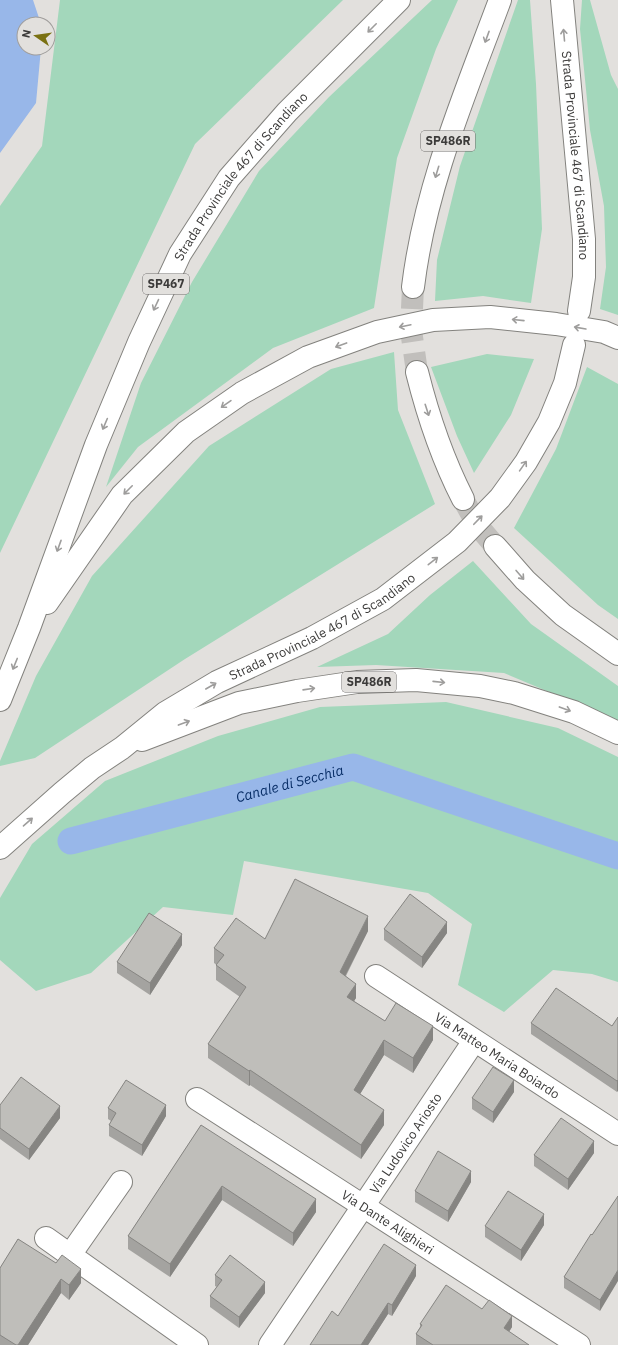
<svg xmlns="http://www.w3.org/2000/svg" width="618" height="1345" font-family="'IBM Plex Sans',sans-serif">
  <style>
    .green { fill: #a3d7bb }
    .water { fill: #98b7e9 }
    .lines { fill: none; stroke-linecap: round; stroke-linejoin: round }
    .canal { stroke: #98b7e9; stroke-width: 27 }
    .primary-tunnel { stroke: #c1bfbc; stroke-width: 22; stroke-dasharray: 22 11; stroke-linecap: butt }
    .minor-casing { stroke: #83827e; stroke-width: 24 }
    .primary-casing { stroke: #83827e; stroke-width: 24 }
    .minor { stroke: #fff; stroke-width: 22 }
    .primary { stroke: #fff; stroke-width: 22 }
    .wall { fill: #a4a3a0 }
    .shaded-wall { fill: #868582 }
    .building { fill: #bfbeba; stroke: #868582 }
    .oneway { stroke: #9e9d9c }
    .labels { text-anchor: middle; stroke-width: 4; stroke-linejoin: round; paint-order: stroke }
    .shield { fill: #e2e0dd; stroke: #6e6c6b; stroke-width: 1 }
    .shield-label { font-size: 12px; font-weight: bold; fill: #3c3b3a }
    .street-label { font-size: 13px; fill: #3c3b3a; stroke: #e2e0dd }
    .water-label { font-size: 14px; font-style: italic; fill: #082e67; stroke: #e2e0dd }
  </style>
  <rect width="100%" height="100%" fill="#e2e0dd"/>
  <!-- green -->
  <path class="green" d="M60,0H343L195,144L0,553V206L42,146Z
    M432,0H458L436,49L397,158L374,308L273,348L138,447L106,487L141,383L192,282L259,171L329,97Z
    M518,0H530L536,84L542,229L531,303L483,296L435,301L437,260L460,166Z
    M582,0H590L611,75L618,89V315L600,309L606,267L604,206L590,130L580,29Z
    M394,352L398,410L435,504L185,659L35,758L0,766V761L36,676L92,576L209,446L331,369Z
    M487,354L534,359L511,415L474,473L457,436L431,367Z
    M587,367L618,384V619L598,605L514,528L556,449Z
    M473,561L531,624L618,686V721L504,673L376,665L317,667L388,634L430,595Z
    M446,702L558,728L618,757V982L592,974L553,970L504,1012L458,985L472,924L428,893L244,861L233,915L163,907L91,973L36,991L0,960V898L32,844L105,781L218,736L320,707Z"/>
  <!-- water -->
  <path class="water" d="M0,0H33L41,24H24V48H41L36,103L0,153Z"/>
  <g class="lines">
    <!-- canal -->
    <path class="canal" id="s1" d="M71,841L353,767L618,856"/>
    <!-- primary-tunnel -->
    <path class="primary-tunnel" d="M413,287L411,330L417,372
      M463,499L478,526L495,546"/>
    <!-- minor casing -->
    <g class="minor-casing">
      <g id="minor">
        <path id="s2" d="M376,976L618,1134"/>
        <path id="s3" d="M197,1099L579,1345"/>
        <path d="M46,1238L197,1345"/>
        <path d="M70,1255L121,1182"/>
        <path id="s4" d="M270,1345L474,1041"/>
      </g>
    </g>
    <!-- primary casing -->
    <g class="primary-casing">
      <g id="primary">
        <path id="s5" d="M562,0L584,239V277L579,311"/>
        <path d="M413,287C425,187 465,94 500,0"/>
        <path d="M417,372C428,416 442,458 463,499"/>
        <path d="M495,546L525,580L563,615L618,654"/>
        <path d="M47,603L122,495L186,432L242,393L308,357L377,332L433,320L490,317L556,324L604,332L618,338"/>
        <path id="s6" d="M0,700L29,628L96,445L139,342L180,254L229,178L287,112L399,0"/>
        <path d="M142,740L239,703L297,691L357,682L416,680L480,686L514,693L574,712L618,733"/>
        <path id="s7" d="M0,848L62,793L92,768L122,748L165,713L217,682L312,638L383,599L457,542L500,498L526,462L549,422L565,383L574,345"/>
      </g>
    </g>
    <!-- minor -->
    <use href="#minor" class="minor"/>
    <!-- primary -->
    <use href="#primary" class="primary"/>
  </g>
  <!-- wall -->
  <path class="wall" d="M384,929L447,933L422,968L384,940Z
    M368,931L346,976L356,998L354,1001L385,1021L433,1040L413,1073L384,1055L360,1094L384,1125L361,1159L250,1085L249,1086L208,1058V1044L240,997L216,980V965H217L214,963V948L265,939Z
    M182,945L150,995L117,973V962Z
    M618,1017L617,1092L531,1034V1023L612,1026Z
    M514,1092L493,1123L472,1109V1098Z
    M0,1105L60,1118L29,1160L0,1139Z
    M108,1108L166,1116L142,1156L109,1136V1125L111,1121L108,1119Z
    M201,1125L316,1212L293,1246L222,1200L170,1277L128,1249V1236Z
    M594,1153L568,1190L534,1166V1155Z
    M471,1182L448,1222L415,1202V1191Z
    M618,1196L600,1311L564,1288V1277Z
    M544,1225L521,1261L485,1237V1226Z
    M18,1239L81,1283L69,1300L61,1293L28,1345H0V1268Z
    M215,1275L265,1293L239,1328L210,1307V1296L217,1287L215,1286Z
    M416,1276L392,1316L388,1314L368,1345H310L338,1316Z
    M482,1309L512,1327L509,1332L529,1345H416V1334L420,1327V1324Z"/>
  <!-- shaded-wall -->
  <path class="shaded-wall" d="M368,916V931L340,986V972Z
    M447,922V933L422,968V957Z
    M182,934V945L150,995V983Z
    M356,984V998L347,1012V997Z
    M433,1026V1040L413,1073V1058Z
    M384,1040V1055L354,1104V1090Z
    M250,1070V1085L249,1086V1071Z
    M514,1080V1092L493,1123V1112Z
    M618,1080V1091L617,1092V1081Z
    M166,1105V1116L142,1156V1145Z
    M60,1106V1118L29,1160V1149Z
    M384,1110V1125L361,1159V1145Z
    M594,1141V1153L568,1190V1179Z
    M471,1171V1182L448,1222V1211Z
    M222,1186V1200L170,1277V1264Z
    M316,1199V1212L293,1246V1233Z
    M544,1214V1225L521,1261V1250Z
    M416,1265V1276L392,1316V1305Z
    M81,1269V1283L69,1300V1285Z
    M618,1270V1281L600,1311V1300Z
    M61,1279V1293L28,1345H18Z
    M265,1282V1293L239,1328V1317Z
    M388,1303V1314L368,1345H361Z
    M512,1316V1327L504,1339V1328Z"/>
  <!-- building -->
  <path class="building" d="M295,879L368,916L340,972L356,984L347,997L385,1021L396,1003L433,1026L413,1058L384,1040L354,1090L384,1110L361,1145L250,1070L249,1071L208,1044L246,987L216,965L224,955L214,948L236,918L265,939Z
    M410,894L447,922L422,957L384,929Z
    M149,913L182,934L150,983L117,962Z
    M556,988L612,1026L618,1017V1080L617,1081L531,1023Z
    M493,1067L514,1080L493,1112L472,1098Z
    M21,1077L60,1106L29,1149L0,1128V1105Z
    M126,1080L166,1105L142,1145L109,1125L116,1113L108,1108Z
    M561,1118L594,1141L568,1179L534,1155Z
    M201,1125L316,1199L293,1233L222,1186L170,1264L128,1236Z
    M438,1151L471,1171L448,1211L415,1191Z
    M508,1191L544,1214L521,1250L485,1226Z
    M618,1196V1270L600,1300L564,1277L591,1234L592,1235Z
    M18,1239L56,1263L62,1255L81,1269L69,1285L61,1279L18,1345H16L0,1335V1268Z
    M384,1244L416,1265L392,1305L388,1303L361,1345H310L332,1311L338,1316Z
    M230,1255L265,1282L239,1317L210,1296L222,1280L215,1275Z
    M446,1285L482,1309L489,1300L512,1316L504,1328L529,1345H433L416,1334L422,1325L420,1324Z"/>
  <!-- one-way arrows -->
  <defs><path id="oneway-shaft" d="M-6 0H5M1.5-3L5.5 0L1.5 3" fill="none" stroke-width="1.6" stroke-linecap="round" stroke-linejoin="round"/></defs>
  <g class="oneway">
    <use href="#oneway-shaft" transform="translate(372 28) rotate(135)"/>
    <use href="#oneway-shaft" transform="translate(564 35) rotate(-95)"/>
    <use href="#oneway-shaft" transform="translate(487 37) rotate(110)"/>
    <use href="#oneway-shaft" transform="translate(437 172) rotate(107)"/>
    <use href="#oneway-shaft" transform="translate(156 305) rotate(115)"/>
    <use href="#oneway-shaft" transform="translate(518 320) rotate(-174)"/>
    <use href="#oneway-shaft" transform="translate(405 326) rotate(168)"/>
    <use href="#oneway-shaft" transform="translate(580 328) rotate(-170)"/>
    <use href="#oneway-shaft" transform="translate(341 345) rotate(160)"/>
    <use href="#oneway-shaft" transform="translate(226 404) rotate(145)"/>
    <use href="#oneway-shaft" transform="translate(427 410) rotate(72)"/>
    <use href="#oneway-shaft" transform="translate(105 424) rotate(113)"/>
    <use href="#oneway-shaft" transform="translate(523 466) rotate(-55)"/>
    <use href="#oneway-shaft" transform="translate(128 490) rotate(135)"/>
    <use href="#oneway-shaft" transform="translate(478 520) rotate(-46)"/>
    <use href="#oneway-shaft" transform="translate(59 546) rotate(110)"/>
    <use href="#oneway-shaft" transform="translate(433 561) rotate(-38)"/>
    <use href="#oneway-shaft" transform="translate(520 575) rotate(49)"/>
    <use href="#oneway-shaft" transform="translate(15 664) rotate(112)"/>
    <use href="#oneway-shaft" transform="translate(439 682) rotate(6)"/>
    <use href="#oneway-shaft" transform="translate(211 686) rotate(-30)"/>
    <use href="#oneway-shaft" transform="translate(309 689) rotate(-8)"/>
    <use href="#oneway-shaft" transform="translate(565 709) rotate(20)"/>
    <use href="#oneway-shaft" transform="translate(184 723) rotate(-20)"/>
    <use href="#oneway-shaft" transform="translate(28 822) rotate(-41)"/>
  </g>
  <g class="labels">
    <!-- shield labels -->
    <g class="shield">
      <rect x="421" y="131" width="54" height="20" rx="3"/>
      <rect x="143" y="274" width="46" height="20" rx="3"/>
      <rect x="342" y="672" width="54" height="20" rx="3"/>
    </g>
    <g class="shield-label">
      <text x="448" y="145">SP486R</text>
      <text x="166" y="288">SP467</text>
      <text x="369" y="686">SP486R</text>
    </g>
    <!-- street labels -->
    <g class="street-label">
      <text dy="5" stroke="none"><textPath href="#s5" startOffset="156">Strada Provinciale 467 di Scandiano</textPath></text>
      <text dy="5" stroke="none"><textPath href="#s6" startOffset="580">Strada Provinciale 467 di Scandiano</textPath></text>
      <text dy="5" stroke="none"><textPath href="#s7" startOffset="393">Strada Provinciale 467 di Scandiano</textPath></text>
      <text dy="5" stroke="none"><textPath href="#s2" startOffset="145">Via Matteo Maria Boiardo</textPath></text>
      <text dy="5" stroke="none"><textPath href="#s4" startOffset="243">Via Ludovico Ariosto</textPath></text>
      <text dy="5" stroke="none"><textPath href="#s3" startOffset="227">Via Dante Alighieri</textPath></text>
    </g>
    <!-- water labels -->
    <g class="water-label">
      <text dy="5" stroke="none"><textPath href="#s1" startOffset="226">Canale di Secchia</textPath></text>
    </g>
  </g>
  <!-- north arrow -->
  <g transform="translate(36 36) rotate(283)"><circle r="19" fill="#e2e0dd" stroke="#a09e9c"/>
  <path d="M0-3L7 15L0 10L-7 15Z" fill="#7a7112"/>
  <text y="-6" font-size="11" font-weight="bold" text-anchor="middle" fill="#3c3b3a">N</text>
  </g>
</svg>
